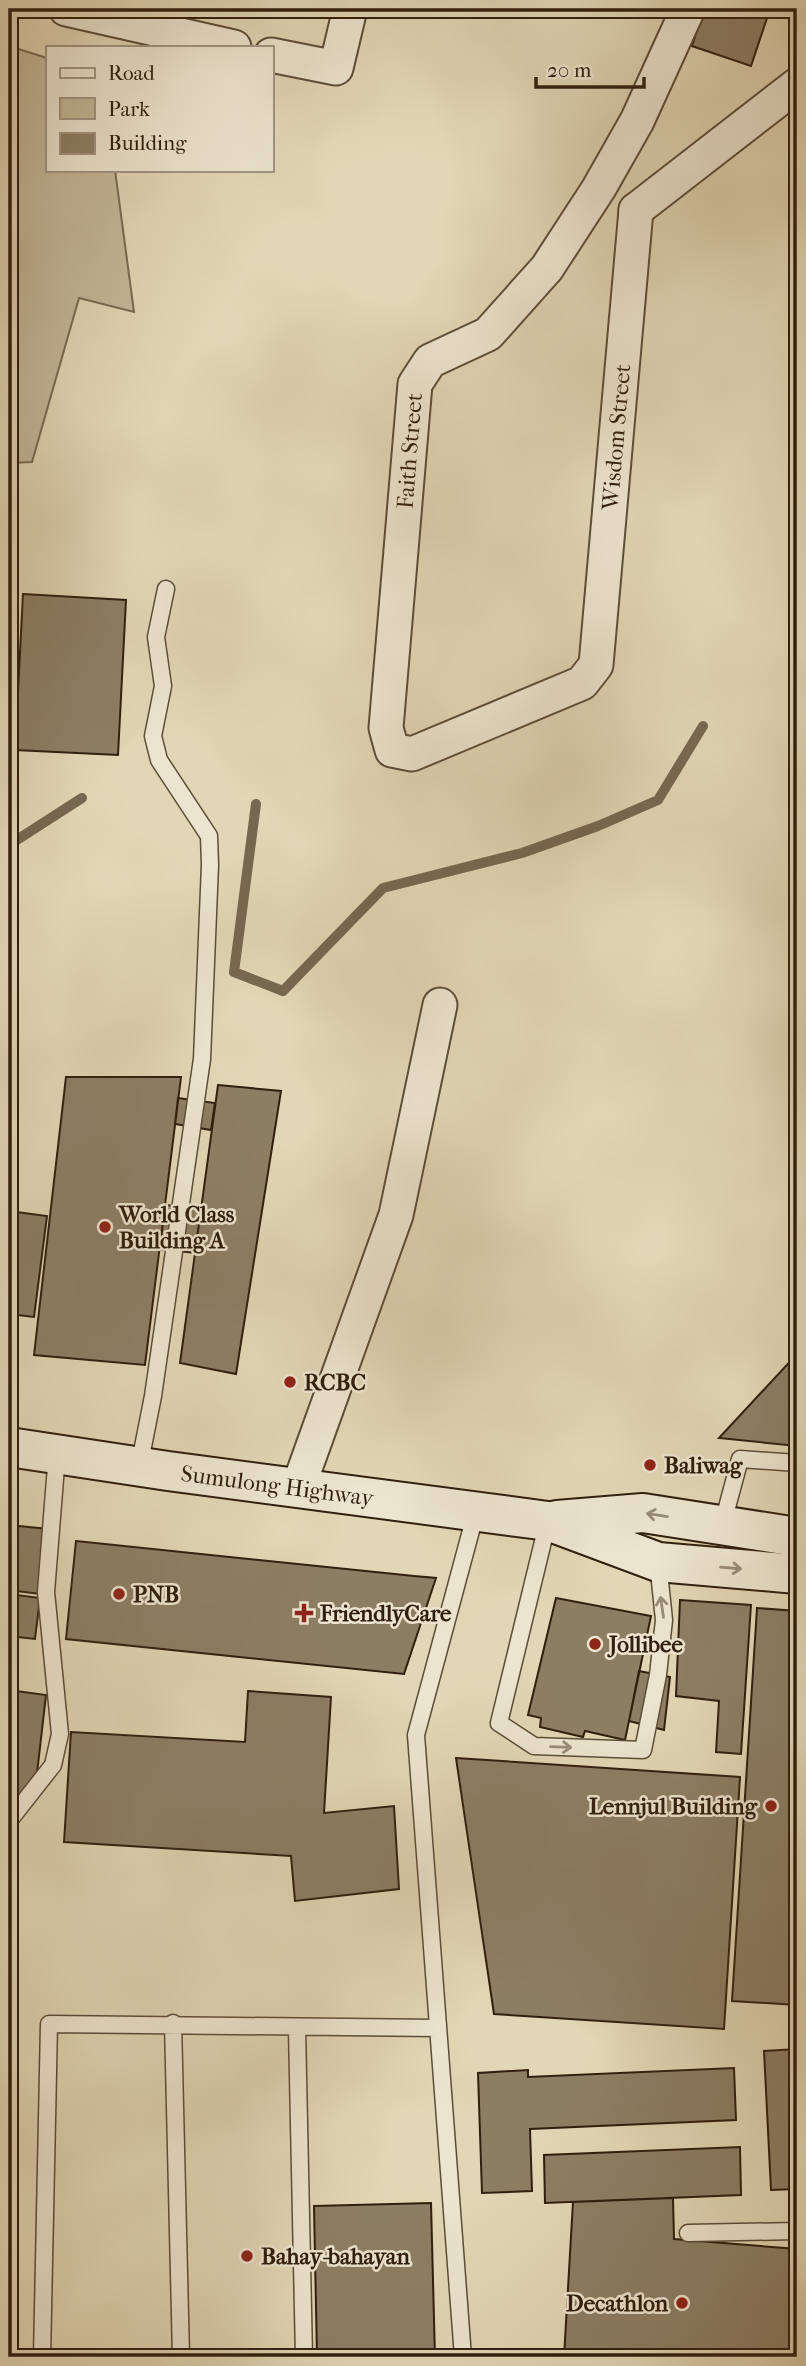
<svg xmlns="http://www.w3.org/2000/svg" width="806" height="2366" font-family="'IM FELL French Canon',serif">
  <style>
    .green { fill: #c3b799; stroke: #7a6b54; stroke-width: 2 }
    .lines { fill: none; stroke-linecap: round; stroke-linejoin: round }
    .stream { stroke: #766850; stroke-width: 10 }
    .building { fill: #8c7e65; stroke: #301f0e; stroke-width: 2 }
    .service-casing { stroke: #5c4d38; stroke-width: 19 }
    .minor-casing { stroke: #5c4d38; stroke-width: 37 }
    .secondary-casing { stroke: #301f0e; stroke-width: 42 }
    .service { stroke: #ece4cf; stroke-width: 16 }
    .minor { stroke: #ece4cf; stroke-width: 33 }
    .secondary { stroke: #ece4cf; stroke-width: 38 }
    .oneway { stroke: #978b78 }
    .poi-dot { fill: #8f2418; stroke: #ece4cf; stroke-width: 2.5 }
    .labels { text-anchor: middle; stroke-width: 5; stroke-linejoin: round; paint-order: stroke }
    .street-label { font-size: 23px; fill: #301f0e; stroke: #ece4cf }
    .poi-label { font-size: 23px; font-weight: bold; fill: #301f0e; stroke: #ece4cf; text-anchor: start }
  </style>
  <rect width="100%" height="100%" fill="#e1d6b5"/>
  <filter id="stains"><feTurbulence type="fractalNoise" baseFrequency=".00286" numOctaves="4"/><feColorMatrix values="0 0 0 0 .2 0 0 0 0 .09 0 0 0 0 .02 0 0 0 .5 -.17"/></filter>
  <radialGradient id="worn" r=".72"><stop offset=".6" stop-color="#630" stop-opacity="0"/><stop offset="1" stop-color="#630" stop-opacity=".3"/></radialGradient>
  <!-- green -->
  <path class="green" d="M9,46L47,58V170H115L134,312L79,298L32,462L9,463Z"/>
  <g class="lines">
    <!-- stream -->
    <path class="stream" d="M256,804L234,972L283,991L383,888L522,853L598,826L658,800L703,726
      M9,845L82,798"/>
  </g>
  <!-- building -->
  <path class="building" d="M704,9H770L751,66L692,46Z
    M23,594L126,600L118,755L15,750Z
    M66,1077H181L145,1365L34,1355Z
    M218,1085L281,1091L236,1374L180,1363Z
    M178,1098L215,1103L211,1130L175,1124Z
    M165,1205L201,1209L195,1253L160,1249Z
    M9,1211L47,1216L34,1317L9,1314Z
    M797,1354V1446L719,1438Z
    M9,1525L48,1529L40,1594L9,1590Z
    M76,1541L414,1576L436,1578L404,1674L66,1639Z
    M9,1594L40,1598L35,1639L9,1636Z
    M556,1598L651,1616L625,1740L585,1731L583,1737L540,1727L541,1718L528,1715Z
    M680,1600L751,1605L741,1754L716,1752L719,1701L676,1696Z
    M757,1608L797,1611V2005L732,2001Z
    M639,1671L670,1677L664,1730L629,1721Z
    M9,1690L46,1695L36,1782L9,1808Z
    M248,1691L331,1697L324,1813L394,1806L399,1889L295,1901L291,1856L64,1842L71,1732L245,1742Z
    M456,1758L740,1777L724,2029L494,2014Z
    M797,2049V2189L771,2190L764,2051Z
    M734,2068L736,2120L530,2129L532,2191L482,2193L478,2073L528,2070V2077Z
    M740,2147L741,2195L545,2203L544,2155Z
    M673,2198L674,2239L797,2249V2357H564L573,2202Z
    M431,2203L435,2357H317L314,2206Z"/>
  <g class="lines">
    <!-- service casing -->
    <g class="service-casing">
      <path id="service" d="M139,1467L153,1396L202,1059L210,865L209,836L159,760L153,736L163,686L156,637L166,589
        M548,1521L499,1723L534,1746L643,1750L658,1675L664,1620L658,1562
        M722,1526L740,1459L797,1463
        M9,1821L53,1765L60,1734L46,1592L57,1454
        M173,2023L181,2357
        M297,2029L304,2357
        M688,2233L797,2231
        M42,2357L49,2024L438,2028
        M463,2357L416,1735L476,1512"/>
    </g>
    <!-- minor casing -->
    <g class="minor-casing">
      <g id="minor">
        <path d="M66,9L234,47"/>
        <path d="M271,55L336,68L350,9"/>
        <path id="s1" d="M636,210L596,665L582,683L412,754L392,750L386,728L415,384L430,361L488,334L547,268L599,188L637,121L688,9"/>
        <path d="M636,210L797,85"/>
        <path d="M298,1488L396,1215L440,1005"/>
      </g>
    </g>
    <!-- secondary casing -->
    <g class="secondary-casing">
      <g id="secondary">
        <path id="s2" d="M9,1447L168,1471L548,1521L658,1562L797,1574"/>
        <path d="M557,1520L643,1513L797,1537"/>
      </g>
    </g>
    <!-- service -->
    <use href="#service" class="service"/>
    <!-- minor -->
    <use href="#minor" class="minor"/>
    <!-- secondary -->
    <use href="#secondary" class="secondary"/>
  </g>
  <!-- one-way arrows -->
  <defs><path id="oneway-shaft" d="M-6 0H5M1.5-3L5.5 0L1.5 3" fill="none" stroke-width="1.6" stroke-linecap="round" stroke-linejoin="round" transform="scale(1.75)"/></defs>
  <g class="oneway">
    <use href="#oneway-shaft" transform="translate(657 1515) rotate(-171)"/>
    <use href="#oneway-shaft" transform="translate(731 1568) rotate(5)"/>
    <use href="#oneway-shaft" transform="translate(662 1607) rotate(-98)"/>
    <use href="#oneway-shaft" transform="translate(561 1747) rotate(2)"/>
  </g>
  <!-- markers -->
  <g class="poi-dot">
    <circle cx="105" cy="1227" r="7"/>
    <circle cx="290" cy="1382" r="7"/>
    <circle cx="650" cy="1465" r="7"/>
    <circle cx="119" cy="1594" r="7"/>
    <path d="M300.5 1602.5h7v7h7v7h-7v7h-7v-7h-7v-7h7z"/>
    <circle cx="595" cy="1644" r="7"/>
    <circle cx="771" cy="1806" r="7"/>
    <circle cx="247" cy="2256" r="7"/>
    <circle cx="682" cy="2303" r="7"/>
  </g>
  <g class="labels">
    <!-- street labels -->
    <g class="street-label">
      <text transform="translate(616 437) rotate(-85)" y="8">Wisdom Street</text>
      <text dy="8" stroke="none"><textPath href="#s1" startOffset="985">Faith Street</textPath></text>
      <text dy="8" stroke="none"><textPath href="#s2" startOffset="271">Sumulong Highway</textPath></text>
    </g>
    <!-- poi labels -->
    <g class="poi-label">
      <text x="119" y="1222">World Class<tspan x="119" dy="26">Building A</tspan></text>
      <text x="304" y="1390">RCBC</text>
      <text x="664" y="1473">Baliwag</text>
      <text x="133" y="1602">PNB</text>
      <text x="320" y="1621">FriendlyCare</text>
      <text x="609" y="1652">Jollibee</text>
      <text x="757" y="1814" text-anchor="end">Lennjul Building</text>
      <text x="261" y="2264">Bahay-bahayan</text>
      <text x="668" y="2311" text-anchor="end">Decathlon</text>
    </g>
  </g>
  <!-- margin -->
  <rect width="806" height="2366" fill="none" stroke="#e1d6b5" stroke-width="35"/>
  <rect x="10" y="10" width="785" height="2345" fill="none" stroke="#301f0e" stroke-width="3.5"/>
  <rect x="18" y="18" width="771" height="2331" fill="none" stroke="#301f0e" stroke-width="2"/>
  <!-- legend -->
  <rect x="46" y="46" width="228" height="126" fill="#ece4cf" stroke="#a19582" stroke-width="2"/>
  <rect x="60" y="68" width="35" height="10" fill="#ece4cf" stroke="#a19582" stroke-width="2"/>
  <text x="108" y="80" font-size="21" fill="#301f0e">Road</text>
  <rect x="60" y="98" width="35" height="21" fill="#c3b799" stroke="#a19582" stroke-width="2"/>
  <text x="108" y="116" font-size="21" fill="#301f0e">Park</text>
  <rect x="60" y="133" width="35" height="21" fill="#8c7e65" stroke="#a19582" stroke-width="2"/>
  <text x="108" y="150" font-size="21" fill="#301f0e">Building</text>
  <!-- scale -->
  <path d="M536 77v10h108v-10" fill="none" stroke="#301f0e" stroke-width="3.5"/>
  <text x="547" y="77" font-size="21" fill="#301f0e" stroke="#ece4cf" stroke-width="5" paint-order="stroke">20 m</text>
  <rect width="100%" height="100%" filter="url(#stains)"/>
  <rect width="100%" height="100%" fill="url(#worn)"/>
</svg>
